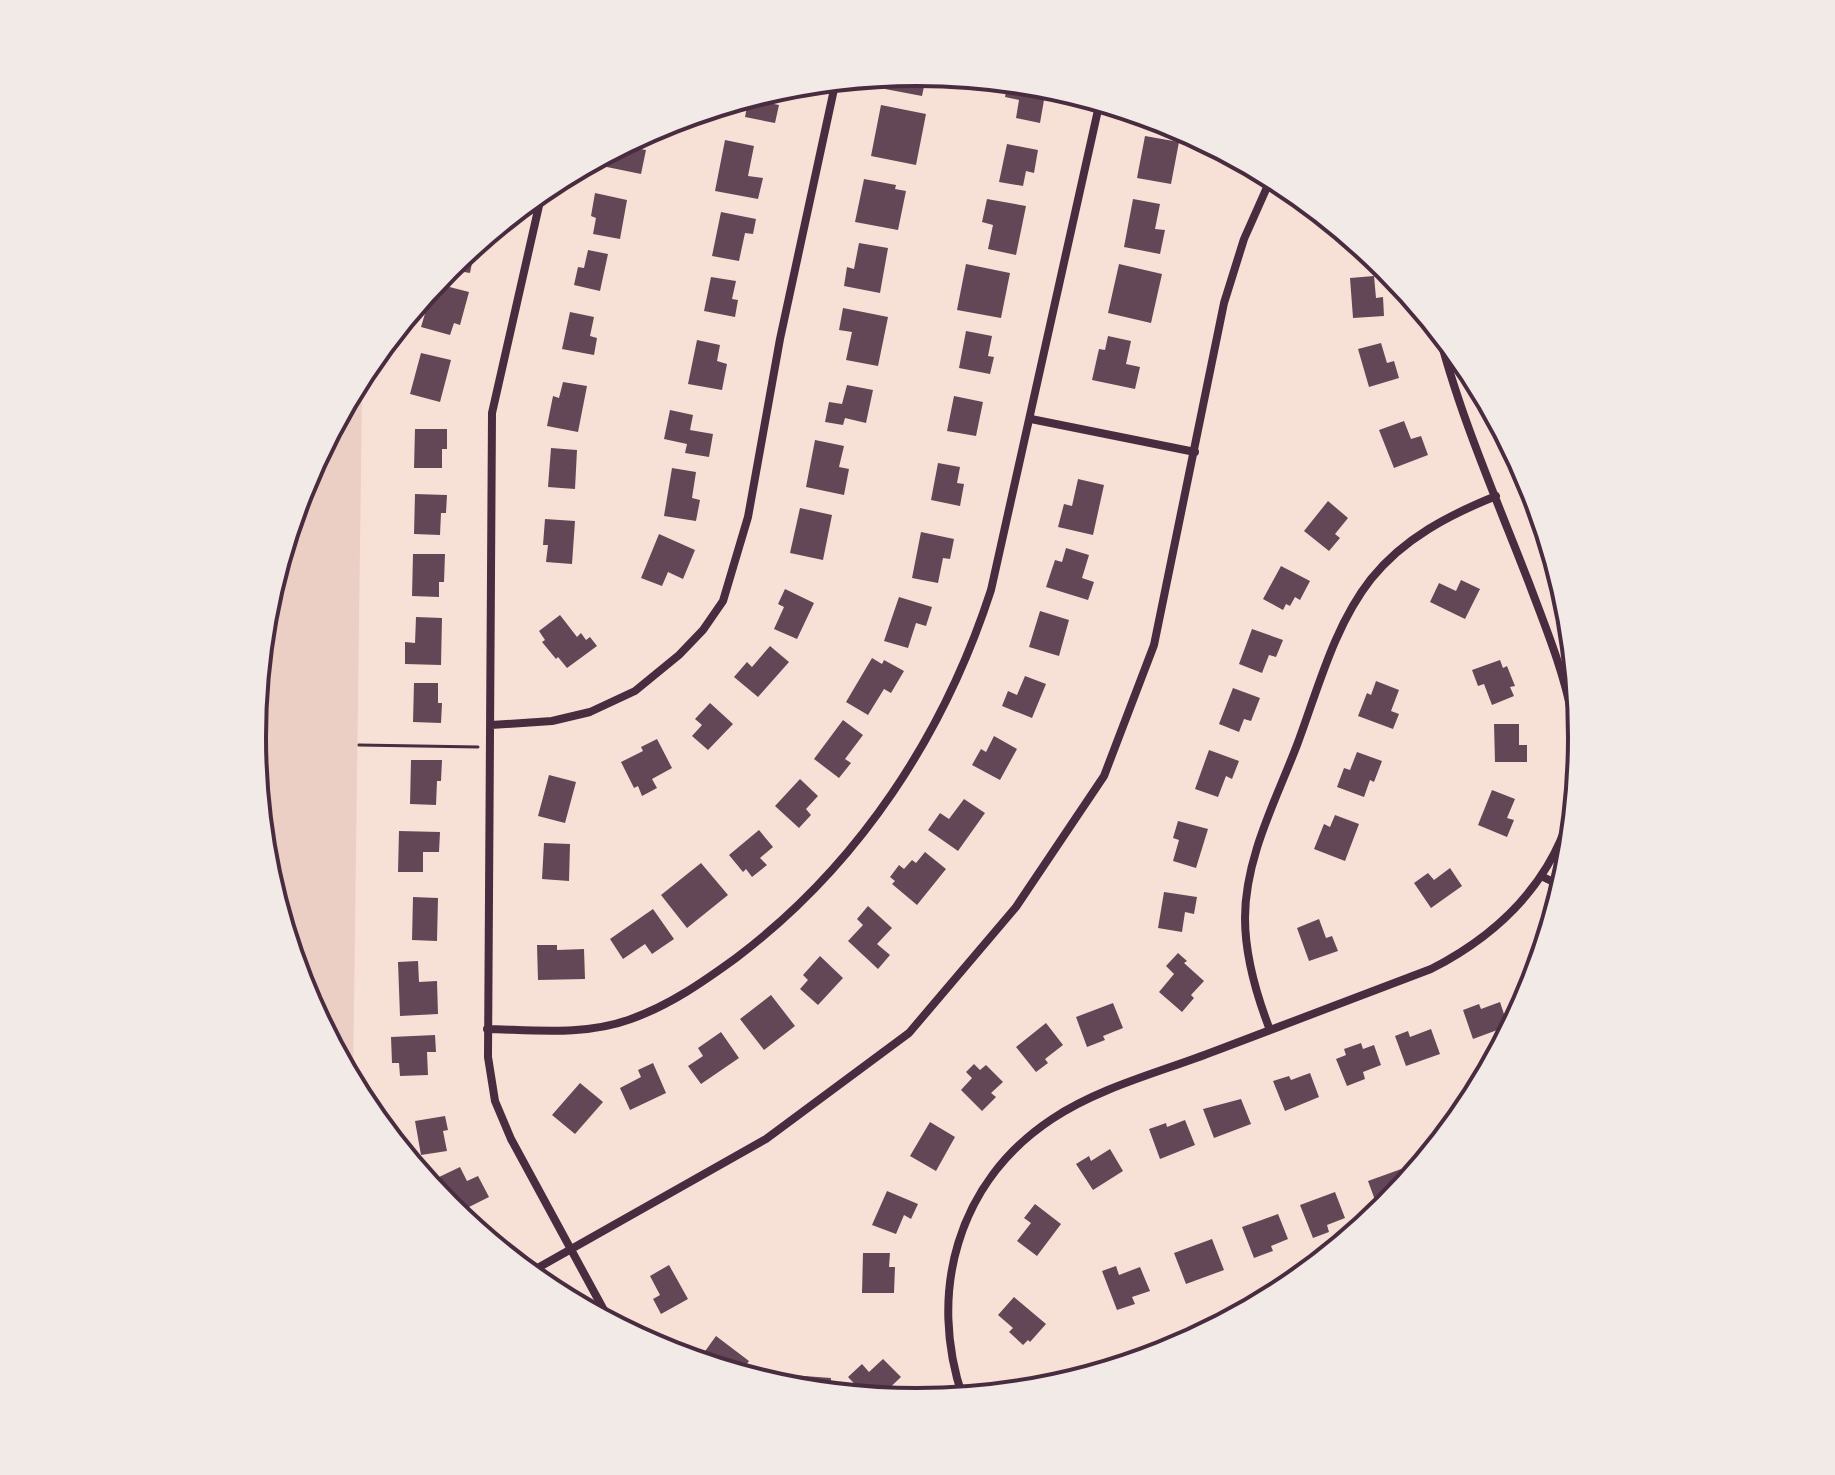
<svg xmlns="http://www.w3.org/2000/svg" width="1835" height="1475" font-family="'Golos Text',sans-serif">
  <style>
    .green { fill: #ebcfc5 }
    .building { fill: #644757 }
    .lines { fill: none; stroke-linecap: round; stroke-linejoin: round }
    .path { stroke: #4a2c40; stroke-width: 3 }
    .minor { stroke: #4a2c40; stroke-width: 8 }
    .rim { fill: none; stroke: #4a2c40; stroke-width: 4 }
  </style>
  <rect width="100%" height="100%" fill="#f7e1d7"/>
  <!-- green -->
  <path class="green" d="M369,361L362,395L353,1086L302,992L265,867L252,737L265,607L303,482Z"/>
  <!-- building -->
  <path class="building" d="M918,72L935,74L934,79L926,77L922,96L885,89L888,75Z
    M1008,81L1053,86L1050,101L1044,100L1040,123L1016,118L1019,100L1005,97Z
    M778,88L774,104L779,105L775,123L745,117L749,97Z
    M881,105L926,114L916,165L871,156Z
    M637,136L635,148L646,150L641,174L602,166L605,154Z
    M1145,136L1179,142L1171,184L1137,178Z
    M725,140L754,146L748,176L763,178L758,199L715,191Z
    M1007,144L1038,150L1034,173L1026,171L1023,186L999,182Z
    M864,179L896,185L895,189L906,191L898,230L855,222Z
    M595,193L627,200L620,239L593,234L596,218L591,216Z
    M987,199L1026,206L1016,255L988,249L993,225L982,222Z
    M1133,199L1160,204L1155,229L1165,230L1160,254L1124,247Z
    M721,212L756,219L753,234L745,233L739,261L712,256Z
    M1357,242L1379,259L1356,258Z
    M476,243L470,273L446,269L447,267Z
    M859,243L888,248L880,293L844,286L847,267L854,269Z
    M588,250L608,254L600,291L574,285L578,267L584,268Z
    M966,264L1010,273L1001,318L957,310Z
    M1119,264L1162,274L1151,323L1108,313Z
    M1374,276L1376,298L1383,297L1384,316L1353,318L1350,278Z
    M711,277L736,281L732,299L738,300L735,317L704,311Z
    M434,283L469,292L460,325L454,323L450,335L421,327Z
    M843,308L888,317L878,366L846,360L852,332L839,330Z
    M570,312L594,317L590,336L597,338L594,355L562,349Z
    M966,331L992,336L988,356L994,357L990,374L959,368Z
    M1108,336L1131,341L1126,364L1140,367L1135,389L1092,380L1099,349L1105,350Z
    M697,340L720,345L717,361L727,364L722,390L688,384Z
    M1381,343L1387,363L1394,361L1399,378L1369,387L1358,349Z
    M421,353L451,360L440,402L410,394Z
    M563,382L587,386L578,432L547,426L553,396L559,398Z
    M847,385L873,390L866,423L845,418L843,425L825,422L829,402L842,404Z
    M954,396L983,402L976,436L947,431Z
    M670,410L693,415L690,430L713,434L709,457L685,453L687,444L664,439Z
    M1404,421L1411,439L1421,436L1428,455L1394,468L1379,430Z
    M415,429H447V449H442V468H414Z
    M815,440L844,446L839,467L849,469L844,495L806,487Z
    M551,448L577,450L575,489L548,487Z
    M938,463L960,467L957,483L964,484L960,506L931,500Z
    M672,468L696,472L692,498L700,500L696,521L664,516Z
    M1078,479L1104,485L1093,535L1058,527L1064,504L1072,506Z
    M415,494L447,495L446,513H441L440,535L414,534Z
    M1328,501L1348,518L1335,534L1340,538L1329,551L1304,531Z
    M800,508L832,515L823,560L790,553Z
    M545,519L575,521L572,564L546,562L548,545H543Z
    M921,532L954,539L950,559L943,558L938,583L912,578Z
    M659,534L695,550L683,579L668,572L662,586L641,578Z
    M1066,548L1089,555L1082,578L1094,582L1088,600L1046,587L1055,560L1062,562Z
    M413,554H445L444,582H439V597L412,596Z
    M1281,566L1310,581L1300,600L1295,597L1290,606L1286,604L1283,610L1263,599Z
    M1461,580L1480,589L1465,619L1430,602L1439,583L1456,591Z
    M785,589L814,603L797,639L774,629L784,607L778,604Z
    M899,597L932,607L926,626L916,623L908,648L884,641Z
    M1040,611L1069,620L1059,656L1029,647Z
    M560,615L577,637L581,633L586,640L590,637L597,646L567,668L558,657L556,659L542,642L545,640L539,631Z
    M416,617L442,618L441,665L405,664V642L415,643Z
    M1252,629L1283,640L1276,657L1269,655L1262,673L1239,664Z
    M770,646L789,662L758,697L734,677L747,662L752,667Z
    M872,658L882,664L884,660L904,671L891,693L884,689L868,715L846,702Z
    M1500,660L1503,668L1507,666L1515,686L1510,687L1514,696L1492,705L1484,684L1478,686L1472,670Z
    M1025,676L1046,684L1032,718L1002,706L1008,691L1017,695Z
    M1376,681L1399,690L1391,711L1399,714L1393,729L1358,716L1367,693L1371,695Z
    M414,683H438V703H442L441,723L413,722Z
    M1233,688L1260,698L1251,721L1244,719L1239,732L1219,724Z
    M710,703L733,724L708,750L692,736L702,725L695,719Z
    M843,720L863,735L845,759L851,763L839,778L814,759Z
    M1494,724H1519V745H1527V762H1495Z
    M994,736L1017,749L1000,780L972,765L981,749L986,752Z
    M657,739L672,768L652,779L657,788L642,796L638,786L634,788L621,762L643,751L641,747Z
    M1209,750L1239,761L1232,779L1226,776L1218,797L1195,789Z
    M1357,752L1382,761L1374,782L1370,780L1364,797L1337,787L1344,768L1350,770Z
    M411,760H442L441,781H437L436,805L410,804Z
    M549,775L576,782L565,823L538,816Z
    M800,779L818,796L806,809L811,815L799,828L775,806Z
    M1492,790L1515,799L1507,818L1514,820L1507,837L1478,825Z
    M964,799L985,813L958,851L928,830L940,813L949,819Z
    M1335,815L1359,824L1345,861L1314,849L1324,824L1330,827Z
    M1178,821L1208,829L1196,868L1173,861L1179,840L1173,838Z
    M759,830L773,847L760,858L767,865L752,877L746,869L743,872L729,855Z
    M399,831L440,832L439,852H423V872H398Z
    M544,843L570,844L569,881L542,879Z
    M925,852L946,869L917,905L892,884L895,881L890,877L899,865L904,869L912,860L916,863Z
    M701,863L728,895L687,928L661,895Z
    M1450,868L1462,886L1431,908L1414,883L1428,873L1434,880Z
    M1164,892L1197,897L1194,914L1185,912L1182,932L1158,928Z
    M413,897L438,898L437,941L412,940Z
    M868,906L892,928L877,944L890,955L878,969L848,941L863,925L857,919Z
    M653,909L674,939L652,954L645,944L623,959L610,939Z
    M1319,919L1326,938L1332,936L1338,951L1309,961L1297,928Z
    M537,945H557V950L584,949L585,979L538,980Z
    M1178,953L1187,961L1184,963L1204,981L1191,995L1194,998L1182,1012L1159,992L1174,974L1166,966Z
    M820,956L843,978L818,1005L800,989L808,980L803,975Z
    M418,961L419,982L437,981L438,1014L400,1016L398,962Z
    M771,995L795,1026L764,1050L740,1019Z
    M1500,1002L1508,1026L1473,1039L1463,1010L1479,1004L1481,1009Z
    M1113,1003L1123,1028L1103,1036L1105,1040L1087,1047L1076,1017Z
    M1046,1023L1063,1045L1045,1059L1048,1063L1036,1072L1016,1047Z
    M1431,1029L1440,1054L1406,1066L1395,1036L1408,1031L1410,1037Z
    M721,1032L739,1058L701,1084L688,1066L703,1056L698,1048Z
    M435,1035L436,1052H427L428,1075L400,1076L399,1063H392L391,1037Z
    M1361,1043L1363,1049L1374,1045L1381,1065L1363,1072L1365,1079L1347,1086L1336,1059L1346,1055L1344,1049Z
    M653,1063L666,1093L630,1110L620,1088L641,1077L638,1070Z
    M974,1064L980,1070L986,1065L1003,1082L991,1093L996,1097L982,1111L961,1090L972,1078L966,1072Z
    M1310,1073L1319,1097L1285,1111L1273,1081L1289,1076L1291,1080Z
    M580,1083L603,1102L575,1134L552,1115Z
    M1241,1099L1251,1124L1214,1138L1203,1109Z
    M445,1116L448,1130L443,1131L447,1151L421,1155L415,1121Z
    M1185,1120L1195,1145L1160,1159L1149,1129L1166,1123L1167,1127Z
    M930,1122L955,1137L936,1171L910,1156Z
    M1110,1149L1123,1171L1093,1190L1076,1164L1089,1156L1091,1161Z
    M460,1167L467,1181L478,1176L489,1197L455,1214L437,1178Z
    M1404,1168L1409,1182L1392,1200L1388,1208L1379,1211L1368,1181Z
    M887,1191L918,1204L911,1219L904,1215L896,1234L872,1225Z
    M1335,1192L1345,1218L1327,1225L1329,1232L1313,1238L1300,1205Z
    M1035,1204L1061,1224L1037,1256L1017,1241L1031,1223L1024,1218Z
    M1278,1214L1288,1239L1271,1246L1273,1251L1254,1258L1242,1227Z
    M1212,1239L1224,1270L1186,1284L1174,1253Z
    M863,1253H890L889,1267H895L894,1293H862Z
    M669,1265L688,1299L661,1314L653,1299L660,1295L650,1276Z
    M1116,1266L1119,1275L1140,1267L1150,1291L1132,1297L1135,1304L1117,1310L1102,1271Z
    M1014,1297L1046,1324L1030,1342L1028,1340L1023,1345L1009,1332L1013,1328L998,1315Z
    M716,1336L749,1361L739,1375L698,1361Z
    M883,1359L901,1377L878,1399L868,1398L848,1377L862,1364L869,1372Z
    M791,1375L831,1378L830,1394L786,1390V1385H791Z"/>
  <g class="lines">
    <!-- path -->
    <path class="path" d="M359,745L478,747"/>
    <!-- minor -->
    <path class="minor" d="M543,188L492,413L488,1057L495,1101L511,1139L612,1325
      M1031,419L1195,452
      M491,725L552,721L590,712L635,691L679,655L703,630L723,601L748,517L780,339L836,80
      M1543,877L1564,887
      M487,1029C535,1030 585,1036 631,1019C670,1005 703,982 736,958C859,865 944,735 991,590L1100,101
      M1270,1030C1256,994 1245,957 1245,918C1245,858 1276,800 1297,745C1318,689 1334,626 1371,579C1404,538 1449,515 1496,496
      M527,1274L766,1139L909,1033L1016,907L1104,776L1154,645L1224,303L1244,239L1272,176
      M1071,1383L1226,1324
      M963,1398C927,1293 957,1182 1052,1119C1100,1087 1161,1072 1215,1051C1287,1023 1359,996 1431,969C1529,919 1596,829 1572,715C1563,669 1545,626 1529,583C1497,500 1458,412 1437,326"/>
  </g>
  <!-- crop -->
  <path d="M0 0H1835V1475H0ZM266 737a651 651 0 1 1 1302 0a651 651 0 1 1-1302 0Z" fill="#f1eae7" fill-rule="evenodd"/>
  <path class="rim" d="M266 737a651 651 0 1 1 1302 0a651 651 0 1 1-1302 0Z"/>
</svg>
